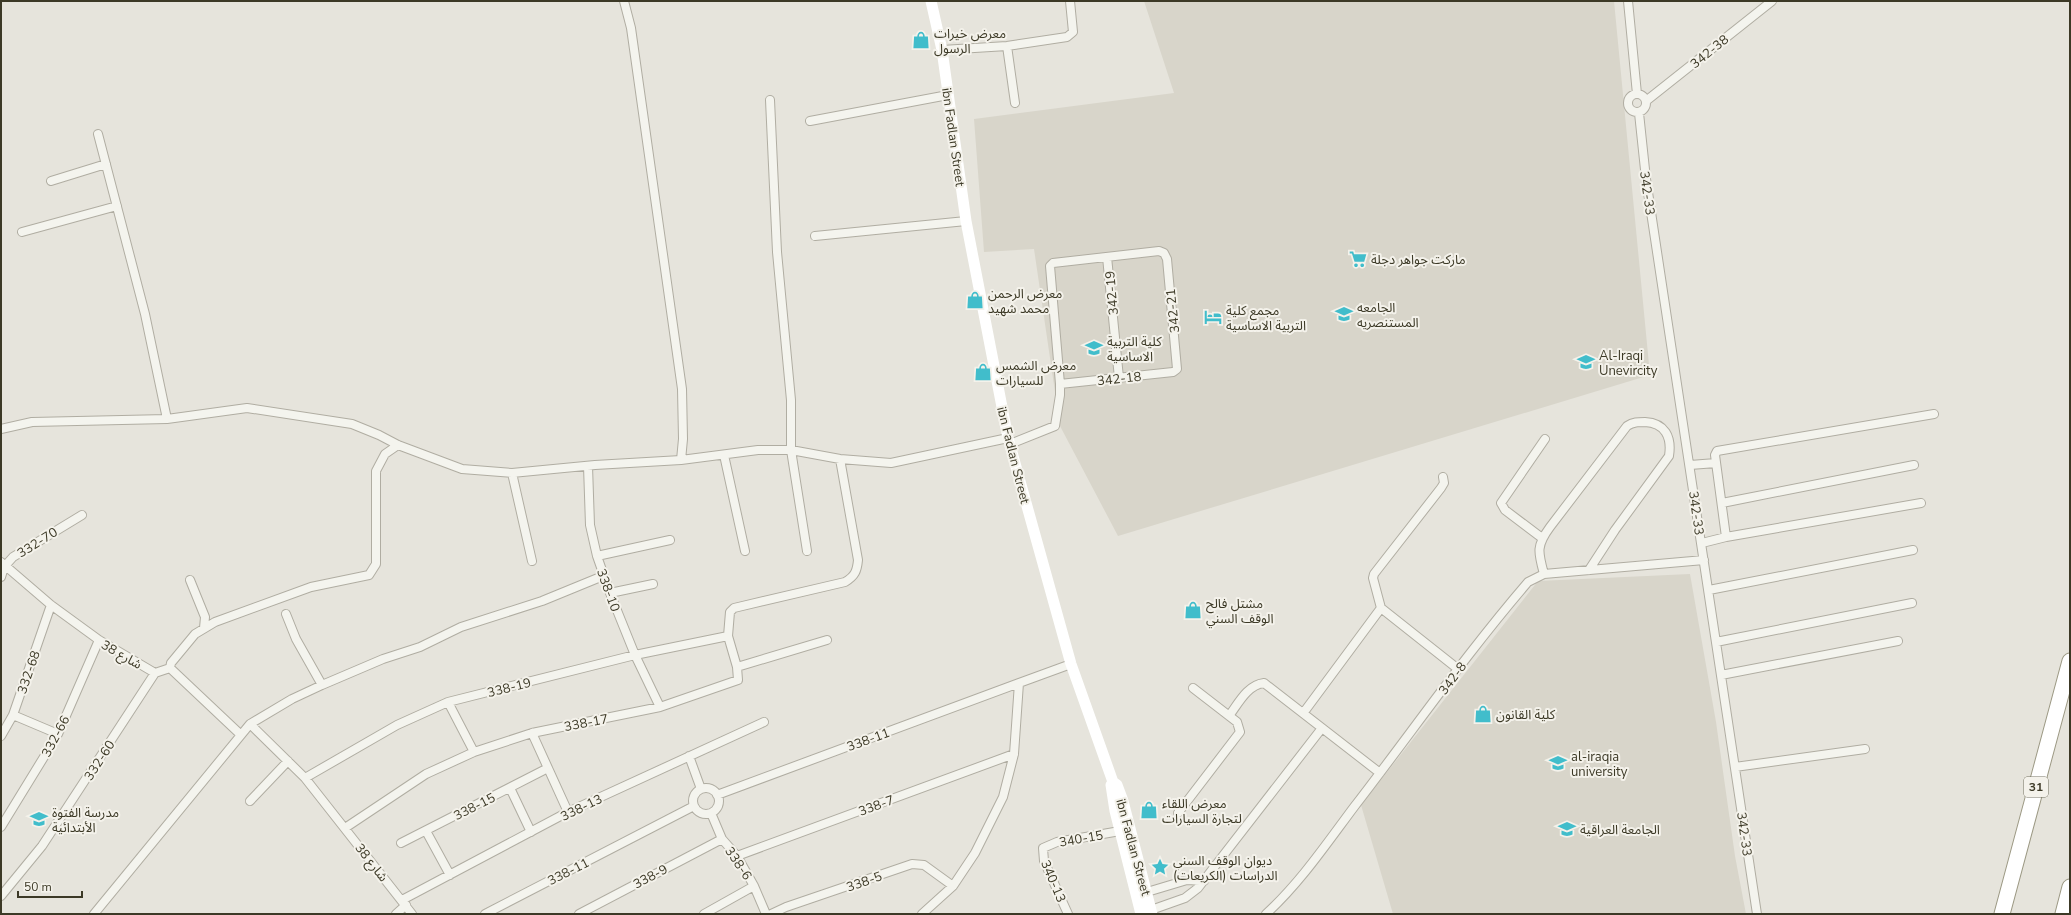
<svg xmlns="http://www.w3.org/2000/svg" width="2071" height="915" font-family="'Nunito Sans','Noto Sans Arabic',sans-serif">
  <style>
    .built { fill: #d8d5ca }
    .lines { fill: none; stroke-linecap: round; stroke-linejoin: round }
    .street-casing { stroke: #b0ada2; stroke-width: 10 }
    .highway-casing { stroke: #9c9984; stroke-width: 17 }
    .street { stroke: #f4f4ee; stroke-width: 8 }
    .secondary { stroke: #fff; stroke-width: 11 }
    .highway { stroke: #fff; stroke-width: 15 }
    .labels { text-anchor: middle; stroke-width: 4; stroke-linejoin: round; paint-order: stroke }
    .shield { fill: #f4f2eb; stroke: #737061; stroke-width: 1 }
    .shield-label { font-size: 12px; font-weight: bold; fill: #3c3926 }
    .poi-label { font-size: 13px; fill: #3c3926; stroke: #f4f2eb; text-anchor: start }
    .street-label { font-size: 13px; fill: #3c3926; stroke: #f4f2eb }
  </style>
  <rect width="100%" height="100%" fill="#e6e4dc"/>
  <!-- built -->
  <path class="built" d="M1144,1H1614L1650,375L1118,536L1060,426L1034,249L984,252L974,119L1174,93Z
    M1690,574L1716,722L1735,856L1746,914H1393L1361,805L1538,581Z"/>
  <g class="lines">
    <!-- street casing -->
    <g class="street-casing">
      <path id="street" d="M624,1L631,28L682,389L683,439L681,460
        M1628,1L1637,94
        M1007,46L1015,103
        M942,50L1007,46L1067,37L1073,32L1070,1
        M1628 103a9 9 0 1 1 18 0a9 9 0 1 1-18 0Z
        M770,100L777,252L791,400V450L807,551
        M1646,101L1772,1
        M1639,113L1646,179L1757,914
        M810,121L948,95
        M98,134L145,314L167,419
        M51,181L106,164
        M22,232L117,206
        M815,236L966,221
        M1107,257L1119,378
        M1,429L32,422L167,419L247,408L352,424L379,435L398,445L462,469L512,473L595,465L681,460L758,450H791L840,459L891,463L1008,438
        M1010,444L1055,426L1060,395V384L1050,266L1053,263L1159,251L1164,253L1167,259L1177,369L1173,372L1060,384
        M724,455L745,551
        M1690,465L1716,463
        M588,466L590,525L597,556L610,593L635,655L660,707
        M512,473L532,561
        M1443,477L1444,483L1441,488L1374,574L1373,578L1381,608L1458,669
        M1722,503L1914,465
        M1921,503L1726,537L1715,455L1717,451L1934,414
        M1542,538L1505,510L1501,503L1545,439
        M1702,543L1726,537
        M597,556L670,540
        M1,562L51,605L99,640L155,673L170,668L241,735
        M1544,574C1538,552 1536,546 1550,527L1627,426C1633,422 1638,422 1645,422C1665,423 1672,437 1669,456L1615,530L1589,570
        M1,577L4,567L13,557L82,515
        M190,580L205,617L204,628
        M1709,590L1913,550
        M610,593L653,584
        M286,614L296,639L322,685
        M1716,642L1912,603
        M737,667L728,636L730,612L734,608L845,582C855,576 857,571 858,560L840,459
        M170,668L171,663L195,634L215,622L311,587L369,575L376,564V471L385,454L398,445
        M1721,675L1898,641
        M448,702L474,752
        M1304,712L1381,608
        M13,715L58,734
        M1229,716C1238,704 1247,685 1264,683L1380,773
        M250,724L305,778L412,914
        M532,733L568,812
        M1,736L13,715L51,605
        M689,756L701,789
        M1735,767L1865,749
        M305,778L397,725L448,702L635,655L728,636
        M510,788L531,832
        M693 801a13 13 0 1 1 26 0a13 13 0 1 1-26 0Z
        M717,795L1019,683
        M250,801L288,761
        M711,813L722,839L737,856L754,886L766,914
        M1178,813L1240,732L1237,722L1193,688
        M1,827L58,734L99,640
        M345,828L426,774L474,752L532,733L660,707L738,680L737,667L827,640
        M426,831L450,875
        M401,843L548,768
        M737,856L1014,754
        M1147,892L1187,880L1204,881
        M1,896L42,846L155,673
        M402,900L568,812L764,722
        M1151,910L1185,898L1198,888L1322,728
        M94,914L250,724L292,699L322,685L383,659L420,647L461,627L542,601L603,576
        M396,914L406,905
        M485,914L694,806
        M579,914L722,839
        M704,914L754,886
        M771,914L786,907L912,864L924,865L953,886
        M922,914L953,886L975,853L1003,797L1014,754L1019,683L1071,664
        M1068,914L1044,861L1043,848L1057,842L1120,831
        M1266,914C1300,883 1327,843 1354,807C1412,732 1466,654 1528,582L1544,574L1704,560"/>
    </g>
    <!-- highway casing -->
    <g class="highway-casing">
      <path id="highway" d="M2002,914L2070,661
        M2063,914L2070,887"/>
    </g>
    <!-- street -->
    <use href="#street" class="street"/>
    <!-- secondary -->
    <path class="secondary" d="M931,1L942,50L966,221L1008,438L1071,664L1113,782L1117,785L1123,801L1152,914
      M1113,782L1111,785L1115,811L1141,914"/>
    <!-- highway -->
    <use href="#highway" class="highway"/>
  </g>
  <!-- icons -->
  <defs>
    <g id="shop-bare" transform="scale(1.38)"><path d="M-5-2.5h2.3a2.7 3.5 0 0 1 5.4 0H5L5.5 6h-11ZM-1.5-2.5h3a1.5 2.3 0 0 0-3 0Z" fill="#41bdcb" stroke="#f4f2eb" stroke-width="2.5" paint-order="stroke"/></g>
    <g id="supermarket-bare" transform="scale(1.38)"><path d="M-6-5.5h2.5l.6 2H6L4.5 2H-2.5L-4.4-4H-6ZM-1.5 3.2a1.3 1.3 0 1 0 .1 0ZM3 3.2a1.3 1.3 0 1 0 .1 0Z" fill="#41bdcb" stroke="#f4f2eb" stroke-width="2.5" paint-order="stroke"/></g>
    <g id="university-bare" transform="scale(1.38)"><path d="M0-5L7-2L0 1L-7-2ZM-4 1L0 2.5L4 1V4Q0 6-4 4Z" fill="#41bdcb" stroke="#f4f2eb" stroke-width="2.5" paint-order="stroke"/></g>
    <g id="hotel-bare" transform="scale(1.38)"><path d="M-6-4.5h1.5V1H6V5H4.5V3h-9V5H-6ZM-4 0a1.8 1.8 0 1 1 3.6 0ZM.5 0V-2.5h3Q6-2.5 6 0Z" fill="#41bdcb" stroke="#f4f2eb" stroke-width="2.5" paint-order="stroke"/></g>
    <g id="school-bare" transform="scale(1.38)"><path d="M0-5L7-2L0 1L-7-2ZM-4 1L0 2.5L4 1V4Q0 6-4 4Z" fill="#41bdcb" stroke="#f4f2eb" stroke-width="2.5" paint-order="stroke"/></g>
    <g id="sight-bare" transform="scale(1.38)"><path d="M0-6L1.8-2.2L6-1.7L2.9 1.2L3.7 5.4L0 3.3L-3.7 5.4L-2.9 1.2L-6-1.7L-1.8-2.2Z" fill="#41bdcb" stroke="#f4f2eb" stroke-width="2.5" paint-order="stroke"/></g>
  </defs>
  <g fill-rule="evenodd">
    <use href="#shop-bare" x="921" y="40"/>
    <use href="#supermarket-bare" x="1358" y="259"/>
    <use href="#shop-bare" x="975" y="300"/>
    <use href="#university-bare" x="1344" y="314"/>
    <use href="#hotel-bare" x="1213" y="317"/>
    <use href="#school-bare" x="1094" y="348"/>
    <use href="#university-bare" x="1586" y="362"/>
    <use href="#shop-bare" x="983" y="372"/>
    <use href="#shop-bare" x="1193" y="610"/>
    <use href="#shop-bare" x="1483" y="714"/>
    <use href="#university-bare" x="1558" y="763"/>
    <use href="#shop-bare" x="1149" y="810"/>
    <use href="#school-bare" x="39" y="819"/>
    <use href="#university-bare" x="1567" y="829"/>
    <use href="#sight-bare" x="1160" y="867"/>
  </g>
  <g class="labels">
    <!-- shield labels -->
    <rect class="shield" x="2024" y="777" width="24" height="20" rx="3"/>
    <g class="shield-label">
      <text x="2036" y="791">31</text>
    </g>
    <!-- poi labels -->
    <g class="poi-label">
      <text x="934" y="38">معرض خيرات<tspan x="934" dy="15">الرسول</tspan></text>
      <text x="1371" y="264">ماركت جواهر دجلة</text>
      <text x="988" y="298">معرض الرحمن<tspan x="988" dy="15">محمد شهيد</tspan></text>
      <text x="1357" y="312">الجامعه<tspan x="1357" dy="15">المستنصريه</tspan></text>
      <text x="1226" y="315">مجمع كلية<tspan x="1226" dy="15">التربية الاساسية</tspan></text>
      <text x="1107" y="346">كلية التربية<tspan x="1107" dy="15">الاساسية</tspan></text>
      <text x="1599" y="360">Al-Iraqi<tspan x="1599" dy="15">Unevircity</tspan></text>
      <text x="996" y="370">معرض الشمس<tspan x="996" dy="15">للسيارات</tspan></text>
      <text x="1206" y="608">مشتل فالح<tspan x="1206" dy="15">الوقف السني</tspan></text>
      <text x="1496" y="719">كلية القانون</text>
      <text x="1571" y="761">al-iraqia<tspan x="1571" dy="15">university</tspan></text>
      <text x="1162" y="808">معرض اللقاء<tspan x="1162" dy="15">لتجارة السيارات</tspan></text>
      <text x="52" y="817">مدرسة الفتوة<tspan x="52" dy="15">الأبتدائية</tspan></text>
      <text x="1580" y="834">الجامعة العراقية</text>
      <text x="1173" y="865">ديوان الوقف السني<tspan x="1173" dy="15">الدراسات (الكريعات)</tspan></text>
    </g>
    <!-- street labels -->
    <g class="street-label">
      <text transform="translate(1709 51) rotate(-39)" y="5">342-38</text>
      <text transform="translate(954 137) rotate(82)" y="5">ibn Fadlan Street</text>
      <text transform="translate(1648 193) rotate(82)" y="5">342-33</text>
      <text transform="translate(1111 293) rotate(-95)" y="5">342-19</text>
      <text transform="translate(1172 311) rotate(-96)" y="5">342-21</text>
      <text transform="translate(1119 378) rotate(-6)" y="5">342-18</text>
      <text transform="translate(1014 455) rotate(76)" y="5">ibn Fadlan Street</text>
      <text transform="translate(1697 513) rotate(82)" y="5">342-33</text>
      <text transform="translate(37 542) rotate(-32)" y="5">332-70</text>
      <text transform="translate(609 590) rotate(70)" y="5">338-10</text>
      <text transform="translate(122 654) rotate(30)" y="5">شارع 38</text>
      <text transform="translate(28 672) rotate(-71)" y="5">332-68</text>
      <text transform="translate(1452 678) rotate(-53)" y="5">342-8</text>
      <text transform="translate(509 687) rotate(-14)" y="5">338-19</text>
      <text transform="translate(586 722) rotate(-11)" y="5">338-17</text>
      <text transform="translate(55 736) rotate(-62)" y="5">332-66</text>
      <text transform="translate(868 739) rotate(-20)" y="5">338-11</text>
      <text transform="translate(99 760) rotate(-57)" y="5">332-60</text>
      <text transform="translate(876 805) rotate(-20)" y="5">338-7</text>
      <text transform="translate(474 806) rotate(-27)" y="5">338-15</text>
      <text transform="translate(581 807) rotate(-26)" y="5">338-13</text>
      <text transform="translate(1745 834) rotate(82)" y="5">342-33</text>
      <text transform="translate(1081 838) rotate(-10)" y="5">340-15</text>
      <text transform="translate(1134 847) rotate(75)" y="5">ibn Fadlan Street</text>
      <text transform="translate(372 862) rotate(52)" y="5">شارع 38</text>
      <text transform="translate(739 863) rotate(56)" y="5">338-6</text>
      <text transform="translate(568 871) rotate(-27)" y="5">338-11</text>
      <text transform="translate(650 876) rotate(-28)" y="5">338-9</text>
      <text transform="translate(864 881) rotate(-19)" y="5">338-5</text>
      <text transform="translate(1054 881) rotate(67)" y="5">340-13</text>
    </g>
  </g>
  <!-- border -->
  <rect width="2071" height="915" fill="none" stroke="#3c3926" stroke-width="4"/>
  <!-- scale -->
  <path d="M18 891v6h64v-6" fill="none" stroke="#3c3926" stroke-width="2"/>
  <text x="24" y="891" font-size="12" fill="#3c3926" stroke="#f4f2eb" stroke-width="3" paint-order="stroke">50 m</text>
</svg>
